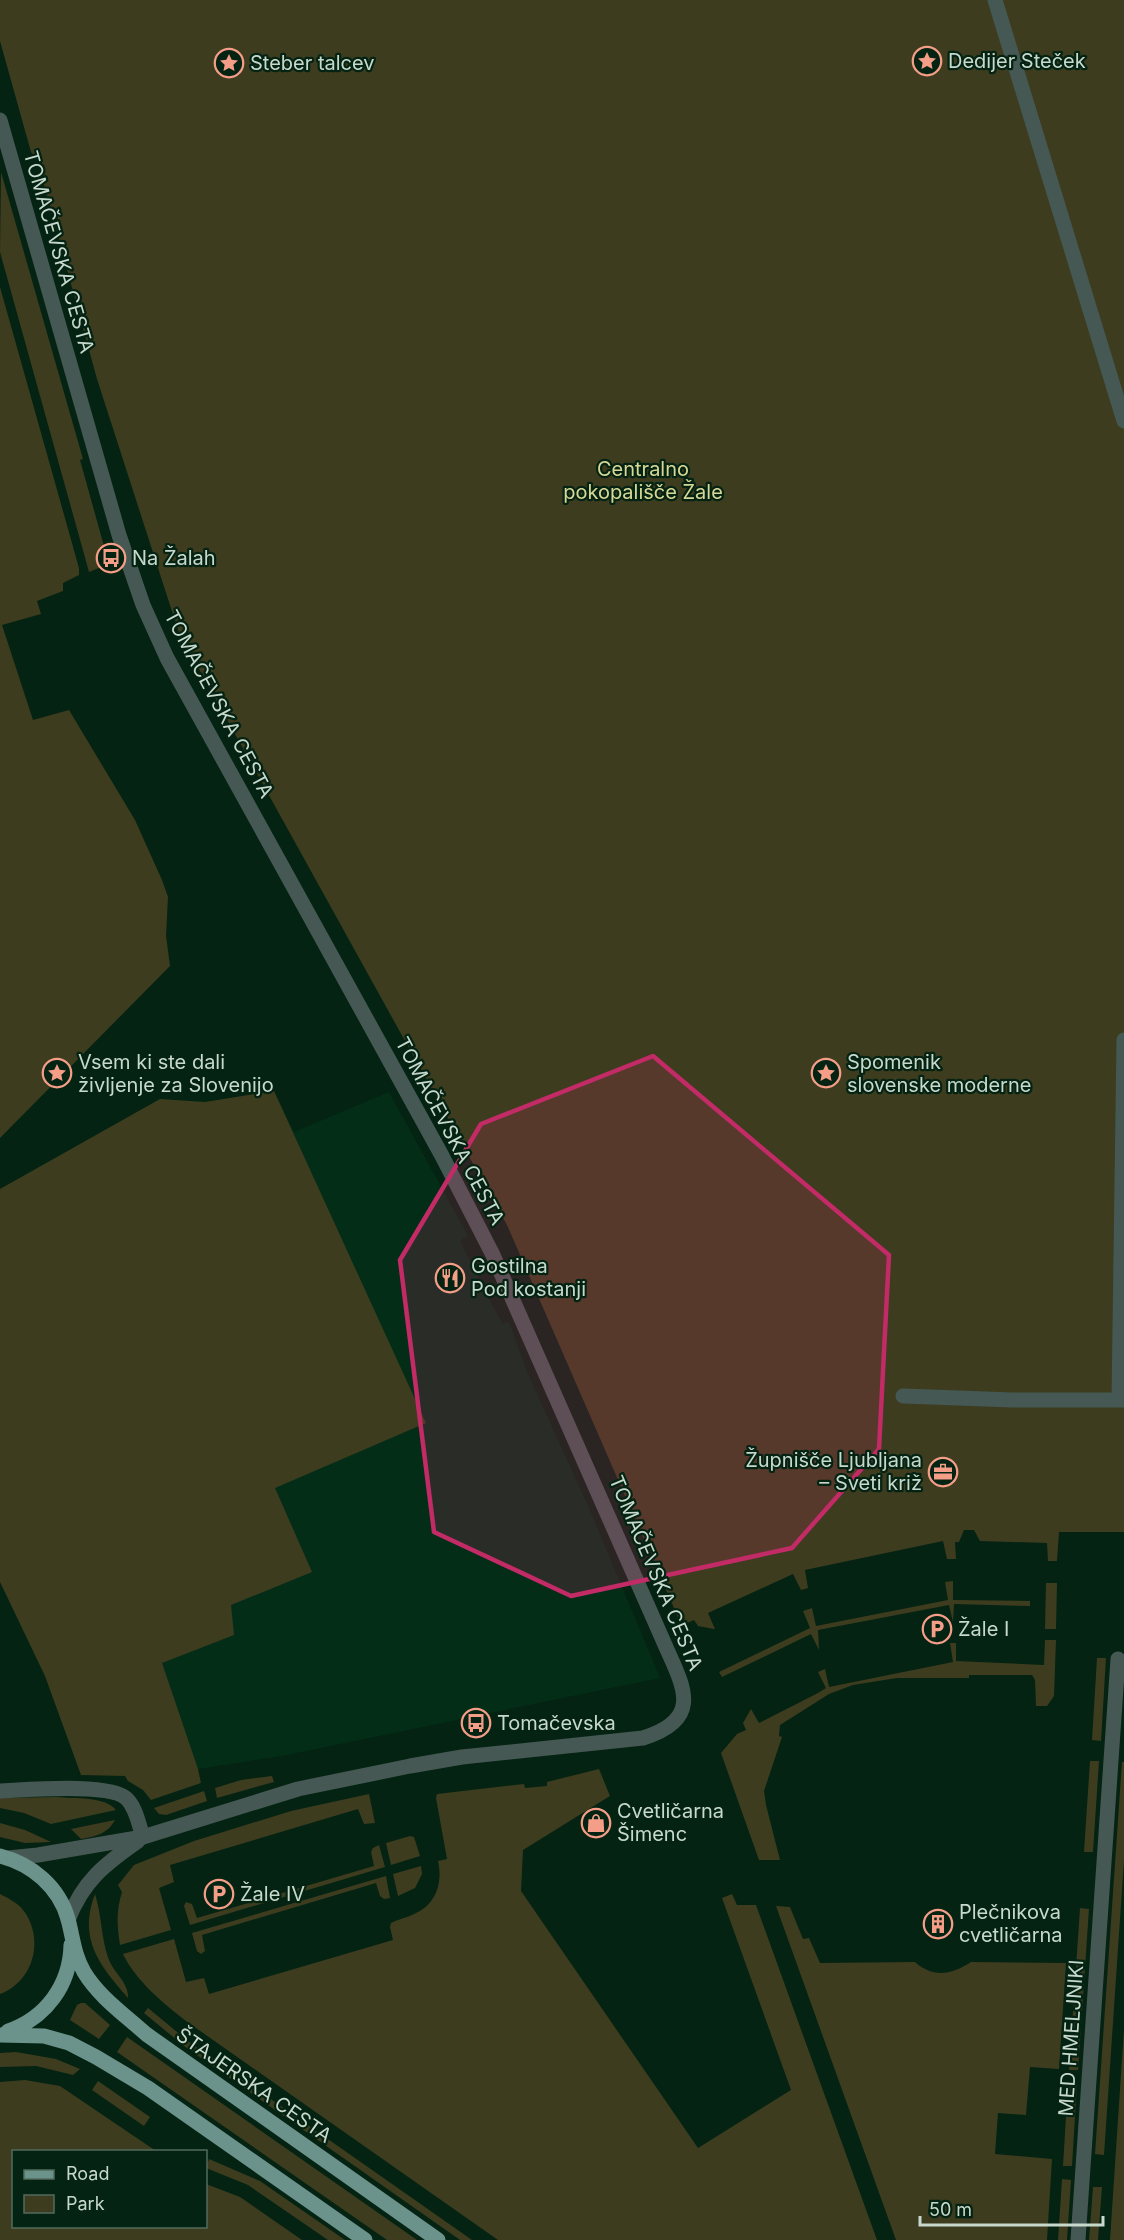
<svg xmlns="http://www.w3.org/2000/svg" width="1124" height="2240" font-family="Inter,sans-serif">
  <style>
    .built { fill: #042d18 }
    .green { fill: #3d3c1f }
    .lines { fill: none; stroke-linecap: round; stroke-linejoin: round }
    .pedestrian { stroke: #455854; stroke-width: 15 }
    .minor { stroke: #455854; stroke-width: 15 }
    .tertiary { stroke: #455854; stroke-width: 15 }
    .primary { stroke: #6b938b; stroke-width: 15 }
    .marked { fill: #c22b66; fill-opacity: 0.2; stroke: #c22b66; stroke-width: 4.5; stroke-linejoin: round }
    .labels { text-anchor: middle; stroke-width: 4.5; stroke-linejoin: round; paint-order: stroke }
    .poi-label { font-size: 20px; fill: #c7d8cc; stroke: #042312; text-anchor: start }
    .street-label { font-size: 20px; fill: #c7d8cc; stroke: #042312 }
    .park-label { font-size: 20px; fill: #d8d796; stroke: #042312 }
  </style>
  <rect width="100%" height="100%" fill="#042312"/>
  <!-- built -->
  <path class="built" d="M274,1091L294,1132L389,1092L468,1236L460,1241L491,1303L503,1324L509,1322L528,1374L589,1508L660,1678L282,1756L198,1769L81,1775L45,1676L0,1582V1189L160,1099L205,1102Z"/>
  <!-- green -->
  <path class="green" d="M0,0H1124V1532H1059L1057,1561H1048L1047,1543L980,1541L974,1530H964L959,1542H955L956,1559H947L943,1541L805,1570L808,1588L801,1590L793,1574L708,1613L715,1629H714L698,1626L694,1620L685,1624L680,1622L507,1225L179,633L97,379L37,160L31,152L0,41Z
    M1,172L83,459L80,460L109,564L89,572L0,252Z
    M0,287L79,568V575L63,583V591L37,601L41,614L2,625L33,720L69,710L135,820L162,880L168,897L166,936L170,966L0,1138Z
    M274,1091L426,1423L275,1488L312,1572L231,1605L234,1635L162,1663L198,1769L201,1783L151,1800L143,1790L128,1781L125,1776L81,1775L45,1676L0,1582V1189L160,1099L205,1102Z
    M953,1581V1600L1030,1601V1606L954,1604L953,1622L949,1605L818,1630L819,1650L811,1634L722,1677L719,1672L810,1628L803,1611L812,1608L816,1626L948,1600L945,1582Z
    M1046,1583H1057L1056,1629H1045Z
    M1045,1640H1056L1054,1696L1047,1706H1036L1035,1680L1032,1675H969V1678H897L853,1685L829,1694L780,1725L779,1736L782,1737L764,1791L766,1805L780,1860H759L721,1753L737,1734L746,1730L743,1723L751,1709L759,1723L818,1693L826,1688L818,1672L825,1669L829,1687L953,1662L950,1643H956V1661L1044,1665Z
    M1097,1658H1106L1101,1741L1092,1740Z
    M1090,1761H1099L1093,1852H1084Z
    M1122,1762H1124V1860L1104,2155L1095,2154Z
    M599,1769L610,1796L523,1850L521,1891L698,2148L791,2090L722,1898L732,1894L737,1905H756L877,2240H498L186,2021C163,2003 136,1981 123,1954L174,1939L186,1982L204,1978L209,1994L393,1940L390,1927L391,1923C398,1919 407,1918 414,1914C436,1905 443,1883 438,1861L447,1859L436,1798L437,1794L524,1784L525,1788L547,1786V1782Z
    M272,1776L274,1782L217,1798L215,1788L241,1780Z
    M204,1791L207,1801L166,1815L159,1814L154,1808Z
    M369,1794L375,1823L364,1824L358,1809L170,1865L174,1882L159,1888L171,1930L120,1945C117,1926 116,1911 122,1892L118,1885L134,1865L194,1841L291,1811Z
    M57,1797C74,1799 105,1796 116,1810L51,1824L24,1813L0,1808V1798Z
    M115,1820C107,1834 97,1836 81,1839L71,1829Z
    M0,1823L25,1830L51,1842L25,1843L0,1837Z
    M410,1836L414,1837L420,1856L391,1865L386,1843Z
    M379,1845L385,1867L190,1925L184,1906L186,1902L192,1904L197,1918L374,1866L371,1852L373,1848Z
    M421,1866L422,1874L415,1888L398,1896L393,1874Z
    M386,1876L390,1898L384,1899L380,1896L376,1883L202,1935L205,1951L201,1954L197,1951L192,1933Z
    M0,1894C10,1899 20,1904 26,1914C44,1943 32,1982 0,1994Z
    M95,1894C102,1916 101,1939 109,1960C114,1973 129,1983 128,1998C99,1965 78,1939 95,1894Z
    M776,1906L790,1907L803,1939L809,1938L820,1963L915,1962C933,1978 951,1975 971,1962L1066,1963L1059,2069L1030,2067L1026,2115L998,2113L995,2154L1052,2159L1047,2240H896Z
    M1080,1908L1089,1909L1078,2070H1069Z
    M81,2003H85L110,2025L99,2039L70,2020L77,2005Z
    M148,2008L188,2041L472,2240H460L184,2046L144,2013Z
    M1124,2029V2240H1110Z
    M127,2037L417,2240H387L117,2052Z
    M16,2052L56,2059L80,2069L73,2075L36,2066L0,2067V2053Z
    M25,2080L60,2086L156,2151L14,2152V2226H206V2184L240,2197L302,2240H0V2082Z
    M98,2081L150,2117L144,2126L92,2090Z
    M1068,2083H1077L1072,2166H1063Z
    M209,2159L260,2181L345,2240H328L248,2185L206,2168Z
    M1062,2179L1071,2180L1067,2240H1058Z
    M1093,2187H1102L1098,2240H1089Z"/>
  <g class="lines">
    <!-- pedestrian -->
    <path class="pedestrian" d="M995,0L1124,421
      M903,1396L1013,1400H1124
      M1119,1400L1124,1040"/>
    <!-- minor -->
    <path class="minor" d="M0,1791C25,1790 111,1782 127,1799C136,1808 139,1825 143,1837
      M1078,2240L1118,1659"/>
    <!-- tertiary -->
    <path class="tertiary" d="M0,120L119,535L143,605L167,658L441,1154L493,1255L662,1638C681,1683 707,1718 643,1738L462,1757L410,1766L298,1789L143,1837L38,1855L8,1858
      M68,1920C83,1881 105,1864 138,1841"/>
    <!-- primary -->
    <path class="primary" d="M0,1856C32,1864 59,1887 68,1919C73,1938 74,1955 84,1972C99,1997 125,2015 146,2034L438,2240
      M8,2031C46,2018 70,1985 71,1945
      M0,2035L44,2036L69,2043L96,2057L148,2088L365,2240"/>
  </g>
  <!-- marked area -->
  <path class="marked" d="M653,1056L889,1255L879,1449L792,1548L571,1596L434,1532L400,1260L481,1124Z"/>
  <!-- icons -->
  <defs>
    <g id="sight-ring" transform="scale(1.5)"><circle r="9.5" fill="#042312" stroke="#f49e88" stroke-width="1.5"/><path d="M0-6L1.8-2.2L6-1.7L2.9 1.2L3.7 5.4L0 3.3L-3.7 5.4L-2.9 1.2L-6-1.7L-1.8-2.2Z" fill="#f49e88"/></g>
    <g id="bus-ring" transform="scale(1.5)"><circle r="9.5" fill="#042312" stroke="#f49e88" stroke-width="1.5"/><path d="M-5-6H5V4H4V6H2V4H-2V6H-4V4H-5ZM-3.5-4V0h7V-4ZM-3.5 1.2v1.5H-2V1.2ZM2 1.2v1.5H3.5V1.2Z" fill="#f49e88"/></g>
    <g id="restaurant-ring" transform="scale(1.5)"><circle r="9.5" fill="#042312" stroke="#f49e88" stroke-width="1.5"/><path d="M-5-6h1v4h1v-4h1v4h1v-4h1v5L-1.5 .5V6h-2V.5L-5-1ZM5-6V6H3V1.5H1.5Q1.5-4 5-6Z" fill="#f49e88"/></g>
    <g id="office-ring" transform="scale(1.5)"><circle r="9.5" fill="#042312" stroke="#f49e88" stroke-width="1.5"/><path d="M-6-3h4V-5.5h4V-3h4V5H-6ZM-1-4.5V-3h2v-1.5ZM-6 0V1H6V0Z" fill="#f49e88"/></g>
    <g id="parking-ring" transform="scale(1.5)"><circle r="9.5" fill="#042312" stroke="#f49e88" stroke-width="1.5"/><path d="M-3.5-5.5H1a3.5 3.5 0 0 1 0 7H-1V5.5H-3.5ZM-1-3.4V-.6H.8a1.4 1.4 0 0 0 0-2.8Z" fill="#f49e88"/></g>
    <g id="shop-ring" transform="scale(1.5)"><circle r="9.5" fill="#042312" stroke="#f49e88" stroke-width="1.5"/><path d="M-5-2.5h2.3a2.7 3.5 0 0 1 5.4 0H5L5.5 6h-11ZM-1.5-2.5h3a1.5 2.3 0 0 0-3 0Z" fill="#f49e88"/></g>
    <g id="building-ring" transform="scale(1.5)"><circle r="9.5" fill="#042312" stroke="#f49e88" stroke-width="1.5"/><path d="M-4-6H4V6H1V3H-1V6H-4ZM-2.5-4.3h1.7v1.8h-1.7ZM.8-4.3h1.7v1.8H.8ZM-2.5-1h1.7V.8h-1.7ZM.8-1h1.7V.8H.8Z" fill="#f49e88"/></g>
  </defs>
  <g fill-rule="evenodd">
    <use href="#sight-ring" x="927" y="61"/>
    <use href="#sight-ring" x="229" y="63"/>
    <use href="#bus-ring" x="111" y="558"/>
    <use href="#sight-ring" x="57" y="1073"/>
    <use href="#sight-ring" x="826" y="1073"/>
    <use href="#restaurant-ring" x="450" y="1278"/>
    <use href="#office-ring" x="943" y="1472"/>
    <use href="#parking-ring" x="937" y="1629"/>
    <use href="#bus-ring" x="476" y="1723"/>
    <use href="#shop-ring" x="596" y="1823"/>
    <use href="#parking-ring" x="219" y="1894"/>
    <use href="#building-ring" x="938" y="1924"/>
  </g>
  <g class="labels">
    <!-- poi labels -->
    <g class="poi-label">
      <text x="948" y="68">Dedijer Steček</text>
      <text x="250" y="70">Steber talcev</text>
      <text x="132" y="565">Na Žalah</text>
      <text x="78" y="1069">Vsem ki ste dali<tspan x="78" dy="23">življenje za Slovenijo</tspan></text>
      <text x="847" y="1069">Spomenik<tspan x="847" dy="23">slovenske moderne</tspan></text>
      <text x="471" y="1273">Gostilna<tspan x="471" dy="23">Pod kostanji</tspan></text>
      <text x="922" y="1467" text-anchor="end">Župnišče Ljubljana<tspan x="922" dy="23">– Sveti križ</tspan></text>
      <text x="958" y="1636">Žale I</text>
      <text x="497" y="1730">Tomačevska</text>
      <text x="617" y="1818">Cvetličarna<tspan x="617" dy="23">Šimenc</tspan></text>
      <text x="240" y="1901">Žale IV</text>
      <text x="959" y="1919">Plečnikova<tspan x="959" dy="23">cvetličarna</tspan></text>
    </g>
    <!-- street labels -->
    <g class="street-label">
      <text transform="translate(59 252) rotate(74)" y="7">TOMAČEVSKA CESTA</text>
      <text transform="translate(219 704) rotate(62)" y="7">TOMAČEVSKA CESTA</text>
      <text transform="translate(450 1131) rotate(62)" y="7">TOMAČEVSKA CESTA</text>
      <text transform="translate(656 1573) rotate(67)" y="7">TOMAČEVSKA CESTA</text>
      <text transform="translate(1071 2038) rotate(-86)" y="7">MED HMELJNIKI</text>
      <text transform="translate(254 2085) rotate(35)" y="7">ŠTAJERSKA CESTA</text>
    </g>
    <!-- park labels -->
    <g class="park-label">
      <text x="643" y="476">Centralno<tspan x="643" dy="23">pokopališče Žale</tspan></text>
    </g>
  </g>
  <!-- legend -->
  <rect x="12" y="2150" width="195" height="78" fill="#042312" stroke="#526b5c" stroke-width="1.5"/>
  <rect x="24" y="2170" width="30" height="9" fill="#6b938b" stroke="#526b5c" stroke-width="1.5"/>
  <text x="66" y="2180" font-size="18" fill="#c7d8cc">Road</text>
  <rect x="24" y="2195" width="30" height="18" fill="#3d3c1f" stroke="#526b5c" stroke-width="1.5"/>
  <text x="66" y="2210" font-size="18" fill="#c7d8cc">Park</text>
  <!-- scale -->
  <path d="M920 2216v9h183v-9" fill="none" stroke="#c7d8cc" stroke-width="3"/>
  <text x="929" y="2216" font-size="18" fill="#c7d8cc" stroke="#042312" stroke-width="4.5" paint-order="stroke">50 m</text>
</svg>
